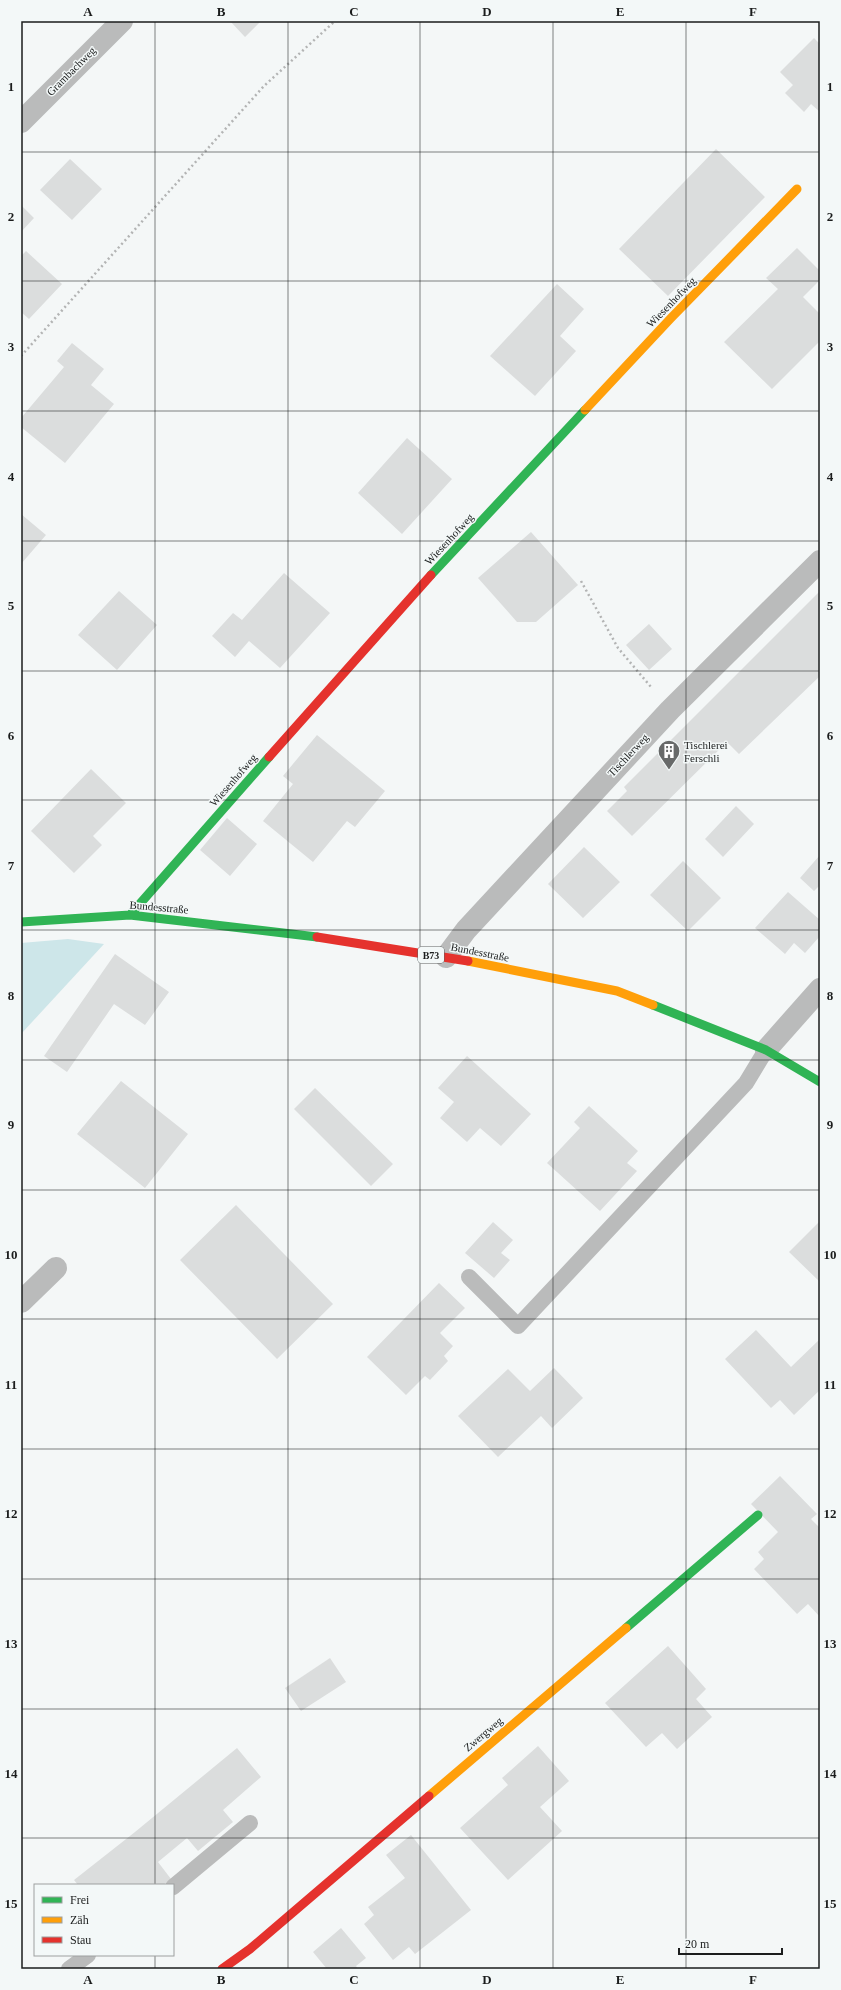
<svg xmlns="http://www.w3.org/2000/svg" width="841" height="1990" font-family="'Times New Roman',serif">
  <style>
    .green { fill: #cde6e9 }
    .building { fill: #dbdddd }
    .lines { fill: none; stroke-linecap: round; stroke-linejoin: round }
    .path { stroke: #b3b4b4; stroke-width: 2.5; stroke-dasharray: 2 3; stroke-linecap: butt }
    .lane { stroke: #babbbb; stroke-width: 16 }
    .street { stroke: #babbbb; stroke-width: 22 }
    .fast { stroke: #30b455; stroke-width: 9 }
    .slow { stroke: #ff9f0a; stroke-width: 9 }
    .jam { stroke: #e5322d; stroke-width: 9 }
    .grid { fill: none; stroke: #1b1d1d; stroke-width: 1; stroke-opacity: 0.55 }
    .labels { text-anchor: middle; stroke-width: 3; stroke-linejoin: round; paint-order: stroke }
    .shield { fill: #f3f8f8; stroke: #5c5f5f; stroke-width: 1 }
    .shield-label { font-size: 10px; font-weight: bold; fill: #1b1d1d }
    .street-label { font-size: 11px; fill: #1b1d1d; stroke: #f3f8f8 }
    .poi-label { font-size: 11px; fill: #1b1d1d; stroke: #f3f8f8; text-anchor: start }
    .neatline { fill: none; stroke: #1b1d1d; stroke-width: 1.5 }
    .grid-label { font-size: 13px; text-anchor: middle; font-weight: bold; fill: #1b1d1d }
  </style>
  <rect width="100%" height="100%" fill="#f4f7f7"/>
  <!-- green -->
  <path class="green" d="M68,939L104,944L21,1034V943Z"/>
  <!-- building -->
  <path class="building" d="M230,21H261L245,37Z
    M814,38L820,44V112L811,104L804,112L785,93L793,85L780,72Z
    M716,149L765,197L668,296L619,249Z
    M70,159L102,189L72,220L40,190Z
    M21,205L34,218L21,232Z
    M797,248L820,271V280L803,297L820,314V341L772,389L724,342L778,289L766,278Z
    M26,251L62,284L29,319L21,312V256Z
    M557,284L584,309L560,336L576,351L535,396L490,356Z
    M72,343L104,369L91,385L114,404L65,463L21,427V418L64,367L57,361Z
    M407,438L452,479L402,534L358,493Z
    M21,514L46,535L21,564Z
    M531,532L578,585L536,622H517L478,578Z
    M284,573L330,613L280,668L249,641L235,657L212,636L233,613L242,620Z
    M119,591L157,625L117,670L78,635Z
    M820,591V676L739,754L727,742L632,836L607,811L627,791L624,787Z
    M649,624L672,649L649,670L626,645Z
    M317,735L385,791L355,827L347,821L313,862L263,821L293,784L283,776Z
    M91,769L126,803L93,836L102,845L74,873L31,831Z
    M736,806L754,824L723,857L705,839Z
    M227,818L257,844L230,876L200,850Z
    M584,847L620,882L583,918L548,884Z
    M820,855V885L814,891L800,878Z
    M683,861L721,898L688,931L650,895Z
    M788,892L820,920V936L805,953L794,943L785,954L755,928Z
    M115,954L169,992L145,1025L114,1004L67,1072L44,1056Z
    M467,1056L531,1114L501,1146L480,1128L467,1142L440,1118L454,1102L438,1088Z
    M121,1081L188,1134L145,1188L77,1134Z
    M315,1088L393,1164L371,1186L294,1109Z
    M589,1106L638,1151L627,1163L637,1171L600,1211L547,1163L580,1128L574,1122Z
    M236,1205L333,1304L277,1359L180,1260Z
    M820,1221V1282L789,1252Z
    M493,1222L513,1240L501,1253L510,1260L494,1278L465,1253Z
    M439,1283L465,1308L440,1333L453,1346L444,1356L448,1361L430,1380L425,1376L406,1395L367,1357Z
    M756,1330L791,1367L820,1339V1390L794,1415L780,1400L771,1408L725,1359Z
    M554,1368L583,1398L552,1428L541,1416L498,1457L458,1416L508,1369L530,1391Z
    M780,1476L817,1514L811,1519L820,1528V1617L808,1604L797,1614L754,1569L764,1559L758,1552L778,1532L751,1504Z
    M668,1646L706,1689L696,1699L712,1717L677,1749L662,1733L646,1747L605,1703Z
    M330,1658L346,1682L301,1711L285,1688Z
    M538,1746L569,1781L540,1807L562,1831L508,1880L460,1828L508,1785L502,1778Z
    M237,1748L261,1777L223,1810L233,1822L198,1851L187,1838L158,1862L171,1879L163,1885H78L74,1880L135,1832Z
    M411,1835L471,1910L415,1954L409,1947L393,1960L364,1924L374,1915L368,1907L405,1878L386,1855Z
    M341,1928L366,1958L356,1966L358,1969H327L313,1952Z"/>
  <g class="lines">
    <!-- path -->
    <path class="path" d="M21,356L264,86L335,21
      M581,581L618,648L651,687"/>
    <!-- lane -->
    <path class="lane" d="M469,1277L518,1326L746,1083L766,1050
      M173,1887L250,1823
      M69,1969L88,1955"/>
    <!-- street -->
    <path class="street" d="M21,122L122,21
      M446,957L466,930L670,710L820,561
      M766,1050L820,989
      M21,1302L56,1268"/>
    <!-- fast -->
    <path class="fast" d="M431,575L585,410
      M130,915L269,757
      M21,922L130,915L317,937
      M653,1005L766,1050L820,1082
      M626,1628L758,1515"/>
    <!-- slow -->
    <path class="slow" d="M585,410L671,318L797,189
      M468,961L617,991L653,1005
      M429,1796L626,1628"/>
    <!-- jam -->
    <path class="jam" d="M269,757L431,575
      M317,937L468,961
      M222,1969L250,1949L429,1796"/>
  </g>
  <!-- grid -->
  <path class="grid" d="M155,21V1885M288,21V1969M420,21V1969M553,21V1969M686,21V1969M21,152H820M21,281H820M21,411H820M21,541H820M21,671H820M21,800H820M21,930H820M21,1060H820M21,1190H820M21,1319H820M21,1449H820M21,1579H820M21,1709H820M21,1838H820M155,1955V1969"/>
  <!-- icons -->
  <defs>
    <g id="building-pin" transform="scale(1.15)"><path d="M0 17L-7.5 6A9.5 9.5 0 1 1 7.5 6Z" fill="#676969" stroke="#f3f8f8"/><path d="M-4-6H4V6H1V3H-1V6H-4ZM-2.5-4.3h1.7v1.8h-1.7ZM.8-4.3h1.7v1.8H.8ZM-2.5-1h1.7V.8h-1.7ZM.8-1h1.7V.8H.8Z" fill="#fff"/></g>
  </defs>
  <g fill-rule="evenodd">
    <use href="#building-pin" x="669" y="751"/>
  </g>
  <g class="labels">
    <!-- shield labels -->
    <rect class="shield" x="418" y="947" width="26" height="16" rx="3"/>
    <g class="shield-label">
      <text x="431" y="959">B73</text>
    </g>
    <!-- street labels -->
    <g class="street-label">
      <text transform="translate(71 71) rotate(-45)" y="4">Grambachweg</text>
      <text transform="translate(671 302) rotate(-46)" y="4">Wiesenhofweg</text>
      <text transform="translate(449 539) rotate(-47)" y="4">Wiesenhofweg</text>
      <text transform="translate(628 755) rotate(-47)" y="4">Tischlerweg</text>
      <text transform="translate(233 780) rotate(-49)" y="4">Wiesenhofweg</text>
      <text transform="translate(159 907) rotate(5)" y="4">Bundesstraße</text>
      <text transform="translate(480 952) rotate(11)" y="4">Bundesstraße</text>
      <text transform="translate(483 1734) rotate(-40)" y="4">Zwergweg</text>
    </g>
    <!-- poi labels -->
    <g class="poi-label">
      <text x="684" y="749">Tischlerei<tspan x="684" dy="13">Ferschli</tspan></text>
    </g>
  </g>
  <!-- border -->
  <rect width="841" height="1990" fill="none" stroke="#f3f8f8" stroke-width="44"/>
  <!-- legend -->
  <rect x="34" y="1884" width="140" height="72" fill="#f3f8f8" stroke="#9da0a0"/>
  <rect x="42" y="1897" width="20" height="6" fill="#30b455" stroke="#9da0a0"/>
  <text x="70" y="1904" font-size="12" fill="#1b1d1d">Frei</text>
  <rect x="42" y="1917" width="20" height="6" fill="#ff9f0a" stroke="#9da0a0"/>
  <text x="70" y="1924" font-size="12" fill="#1b1d1d">Zäh</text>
  <rect x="42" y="1937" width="20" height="6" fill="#e5322d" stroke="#9da0a0"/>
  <text x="70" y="1944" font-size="12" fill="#1b1d1d">Stau</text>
  <!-- scale -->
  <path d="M679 1948v6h103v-6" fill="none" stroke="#1b1d1d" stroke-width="2"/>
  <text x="685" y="1948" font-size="12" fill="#1b1d1d" stroke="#f3f8f8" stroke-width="3" paint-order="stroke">20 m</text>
  <rect x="22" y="22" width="797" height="1946" class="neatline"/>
  <g class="grid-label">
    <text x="88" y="16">A</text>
    <text x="221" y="16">B</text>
    <text x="354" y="16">C</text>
    <text x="487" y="16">D</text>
    <text x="620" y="16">E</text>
    <text x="753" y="16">F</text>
    <text x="11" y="91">1</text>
    <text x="830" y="91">1</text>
    <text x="11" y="221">2</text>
    <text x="830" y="221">2</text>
    <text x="11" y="351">3</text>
    <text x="830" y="351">3</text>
    <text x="11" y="481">4</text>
    <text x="830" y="481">4</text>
    <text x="11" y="610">5</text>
    <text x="830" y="610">5</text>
    <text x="11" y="740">6</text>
    <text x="830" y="740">6</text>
    <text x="11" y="870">7</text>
    <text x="830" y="870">7</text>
    <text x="11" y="1000">8</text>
    <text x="830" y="1000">8</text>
    <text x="11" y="1129">9</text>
    <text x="830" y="1129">9</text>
    <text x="11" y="1259">10</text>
    <text x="830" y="1259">10</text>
    <text x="11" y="1389">11</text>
    <text x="830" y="1389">11</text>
    <text x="11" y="1518">12</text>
    <text x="830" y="1518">12</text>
    <text x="11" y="1648">13</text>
    <text x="830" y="1648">13</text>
    <text x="11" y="1778">14</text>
    <text x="830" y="1778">14</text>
    <text x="11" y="1908">15</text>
    <text x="830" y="1908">15</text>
    <text x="88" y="1984">A</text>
    <text x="221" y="1984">B</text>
    <text x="354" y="1984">C</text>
    <text x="487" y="1984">D</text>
    <text x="620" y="1984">E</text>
    <text x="753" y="1984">F</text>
  </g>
</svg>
